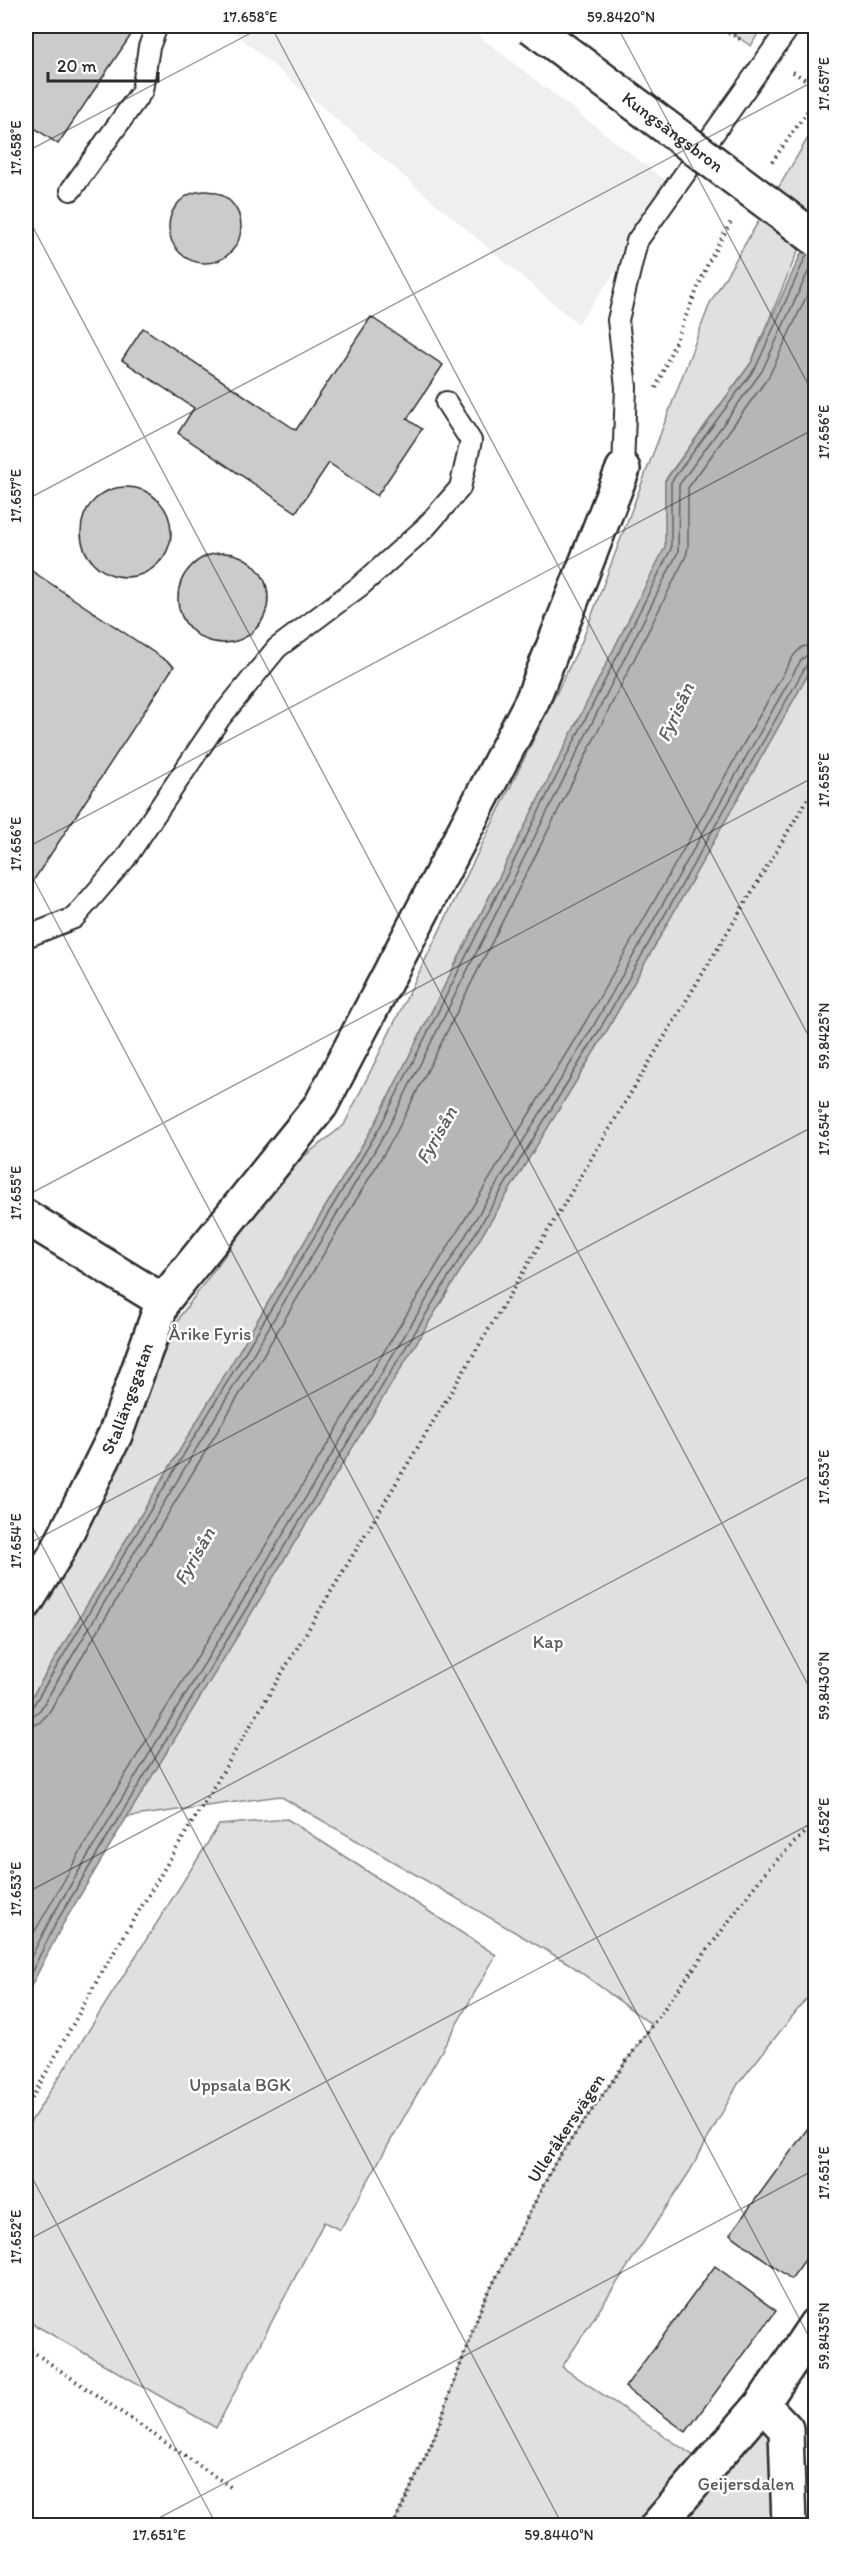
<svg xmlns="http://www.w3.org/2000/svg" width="841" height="2551" font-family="Itim,sans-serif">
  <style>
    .built { fill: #efefef }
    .green { fill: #e0e0e0; stroke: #868686; stroke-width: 1.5 }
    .water { fill: #b6b6b6; stroke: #7e7e7e; stroke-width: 1.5 }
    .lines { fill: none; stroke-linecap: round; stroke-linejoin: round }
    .shore { stroke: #636363; stroke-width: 1.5 }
    .building { fill: #cbcbcb; stroke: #2b2b2b; stroke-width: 1.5 }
    .service-casing { stroke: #2b2b2b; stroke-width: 24 }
    .minor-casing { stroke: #2b2b2b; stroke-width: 38 }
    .path { stroke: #2b2b2b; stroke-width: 4; stroke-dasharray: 1.5 4.5; stroke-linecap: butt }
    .service { stroke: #fff; stroke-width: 20 }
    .minor { stroke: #fff; stroke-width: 33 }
    .secondary-bridge-casing { stroke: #2b2b2b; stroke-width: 38; stroke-linecap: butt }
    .secondary-bridge { stroke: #fff; stroke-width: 33 }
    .ticks { fill: none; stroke: #2b2b2b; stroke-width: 1.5; stroke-opacity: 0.45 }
    .labels { text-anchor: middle; stroke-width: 5; stroke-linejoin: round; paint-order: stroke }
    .street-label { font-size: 18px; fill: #2b2b2b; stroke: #fff }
    .park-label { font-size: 18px; fill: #585858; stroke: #fff }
    .water-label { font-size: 20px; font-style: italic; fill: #5c5c5c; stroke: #fff }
    .neatline { fill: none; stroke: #2b2b2b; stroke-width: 2 }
    .ticks-label { font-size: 15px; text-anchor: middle; fill: #2b2b2b }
  </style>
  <rect width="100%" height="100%" fill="#fff"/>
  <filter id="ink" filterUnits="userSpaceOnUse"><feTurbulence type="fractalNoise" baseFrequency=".0167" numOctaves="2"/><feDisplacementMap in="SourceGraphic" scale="12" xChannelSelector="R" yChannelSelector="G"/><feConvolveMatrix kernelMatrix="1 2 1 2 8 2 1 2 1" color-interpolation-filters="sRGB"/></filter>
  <g filter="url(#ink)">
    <!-- built -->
    <path class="built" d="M227,26H466L675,188L578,324Z"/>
    <!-- green -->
    <path class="green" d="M721,26H762L751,46Z
      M815,126V210L751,363L665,480L666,546L375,1124L26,1707V1636L71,1565L181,1315L288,1169L344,1125L582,641L710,303Z
      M815,662V1988L738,2084L690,2171L562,2367L709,2466L762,2404L789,2514L756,2526L393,2525L432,2443L482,2305L556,2161L652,2025L568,1963L280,1796L127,1817L606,1032Z
      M287,1819L496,1955L340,2230L324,2222L216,2428L26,2320V2129L219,1825Z"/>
    <!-- water -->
    <path class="water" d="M815,223V662L606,1032L127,1817L63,1924L26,1996V1707L375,1124L665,547V481L751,363Z"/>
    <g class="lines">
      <!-- shore -->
      <path class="shore" d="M26,1709L33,1706L380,1127L671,549V482L756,367L807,254
        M26,1717L34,1715L40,1710L387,1130L678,552L679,485L762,371L815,257
        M26,1726L39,1723L48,1714L395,1135L686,556L688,547V488L769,376L816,276
        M26,1947L107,1805L586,1021L794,655L802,647L816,644
        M26,1967L51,1918L115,1810L594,1025L801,660L808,654L816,653
        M26,1983L57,1921L121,1814L600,1029L807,664L816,660"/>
    </g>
    <!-- building -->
    <path class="building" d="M26,26H130L135,29L58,144L26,122Z
      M169 227a36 36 0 1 1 72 0a36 36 0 1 1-72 0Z
      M371,317L443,365L407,419L422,429L377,496L329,463L296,512L178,433L194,408L122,360L143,328L296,430Z
      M81 532a45 45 0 1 1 90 0a45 45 0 1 1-90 0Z
      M178 598a45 45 0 1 1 90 0a45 45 0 1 1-90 0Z
      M26,567L174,666L26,892Z
      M816,2117V2245L791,2279L730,2234Z
      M715,2266L776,2311L686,2432L625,2387Z"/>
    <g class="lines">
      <!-- service casing -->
      <g class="service-casing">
        <path id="service" d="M71,190L142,91L149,47L157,26
          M623,469L626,387L618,320L637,241L790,26
          M26,937L74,918L125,859L220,718L277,648L360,586L425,528L460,488L471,441L446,402"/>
      </g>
      <!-- minor casing -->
      <g class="minor-casing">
        <g id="minor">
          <path d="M26,1217L163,1301"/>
          <path id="s1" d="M26,1602L57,1552L115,1435L163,1301L321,1105L532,701L623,469"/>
          <path d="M762,2404L786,2429L789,2526"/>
          <path d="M657,2526L762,2404L816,2324"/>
        </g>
      </g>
      <!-- path -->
      <path class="path" d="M718,26L743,41
        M793,72L816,86
        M772,162L816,99
        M656,388L709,261L732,220
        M26,2109L98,1979L816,785
        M26,2347L232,2488
        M393,2526L432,2443L482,2305L556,2161L652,2025L766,1871L816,1821"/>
      <!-- service -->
      <use href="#service" class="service"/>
      <!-- minor -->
      <use href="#minor" class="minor"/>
      <!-- secondary-bridge casing -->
      <g class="secondary-bridge-casing">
        <g id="secondary-bridge">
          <path id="s2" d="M531,26L816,239"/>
        </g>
      </g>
      <!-- secondary-bridge -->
      <use href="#secondary-bridge" class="secondary-bridge"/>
    </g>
  </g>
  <!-- ticks -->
  <path class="ticks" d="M271,26L816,1050M617,26L816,399M26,152L264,26M26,214L816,1700M26,500L816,80M26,848L816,428M26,865L816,2350M26,1196L816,776M26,1515L563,2526M26,1545L816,1125M26,1893L816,1473M26,2166L217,2526M26,2241L816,1821M144,2526L816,2169M799,2526L816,2517"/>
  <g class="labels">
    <!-- street labels -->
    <g class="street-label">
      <text dy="6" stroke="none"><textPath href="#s2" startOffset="177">Kungsängsbron</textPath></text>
      <text dy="6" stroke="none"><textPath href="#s1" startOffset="228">Stallängsgatan</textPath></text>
      <text transform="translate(566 2128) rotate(-57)" y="6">Ulleråkersvägen</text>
    </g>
    <!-- park labels -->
    <g class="park-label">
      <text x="210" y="1340">Årike Fyris</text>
      <text x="548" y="1648">Kap</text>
      <text x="240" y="2091">Uppsala BGK</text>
      <text x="746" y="2490">Geijersdalen</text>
    </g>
    <!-- water labels -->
    <g class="water-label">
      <text transform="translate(675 712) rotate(-65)" y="7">Fyrisån</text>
      <text transform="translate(436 1135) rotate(-60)" y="7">Fyrisån</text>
      <text transform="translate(194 1556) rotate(-60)" y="7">Fyrisån</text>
    </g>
  </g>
  <!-- margin -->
  <rect width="841" height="2551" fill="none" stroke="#fff" stroke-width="66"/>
  <!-- scale -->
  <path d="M48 72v9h110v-9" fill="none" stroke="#2b2b2b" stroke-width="3"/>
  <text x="57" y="72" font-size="18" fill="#2b2b2b" stroke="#ffffff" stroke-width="4.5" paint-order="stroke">20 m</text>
  <rect x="33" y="33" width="775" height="2485" class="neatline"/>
  <g class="ticks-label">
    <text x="250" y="22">17.658°E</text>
    <text x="621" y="22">59.8420°N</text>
    <text transform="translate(824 84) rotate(-90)" y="5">17.657°E</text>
    <text transform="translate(16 148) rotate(-90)" y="5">17.658°E</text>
    <text transform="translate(824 432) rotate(-90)" y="5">17.656°E</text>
    <text transform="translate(16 496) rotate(-90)" y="5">17.657°E</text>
    <text transform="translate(824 780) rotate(-90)" y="5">17.655°E</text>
    <text transform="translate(16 844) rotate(-90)" y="5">17.656°E</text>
    <text transform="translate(824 1036) rotate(-90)" y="5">59.8425°N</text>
    <text transform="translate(824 1128) rotate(-90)" y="5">17.654°E</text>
    <text transform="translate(16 1193) rotate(-90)" y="5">17.655°E</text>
    <text transform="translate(824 1477) rotate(-90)" y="5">17.653°E</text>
    <text transform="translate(16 1541) rotate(-90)" y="5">17.654°E</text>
    <text transform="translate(824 1686) rotate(-90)" y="5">59.8430°N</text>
    <text transform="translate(824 1825) rotate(-90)" y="5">17.652°E</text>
    <text transform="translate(16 1889) rotate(-90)" y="5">17.653°E</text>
    <text transform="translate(824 2173) rotate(-90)" y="5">17.651°E</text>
    <text transform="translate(16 2237) rotate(-90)" y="5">17.652°E</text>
    <text transform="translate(824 2336) rotate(-90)" y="5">59.8435°N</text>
    <text x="159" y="2540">17.651°E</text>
    <text x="559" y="2540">59.8440°N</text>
  </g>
</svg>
